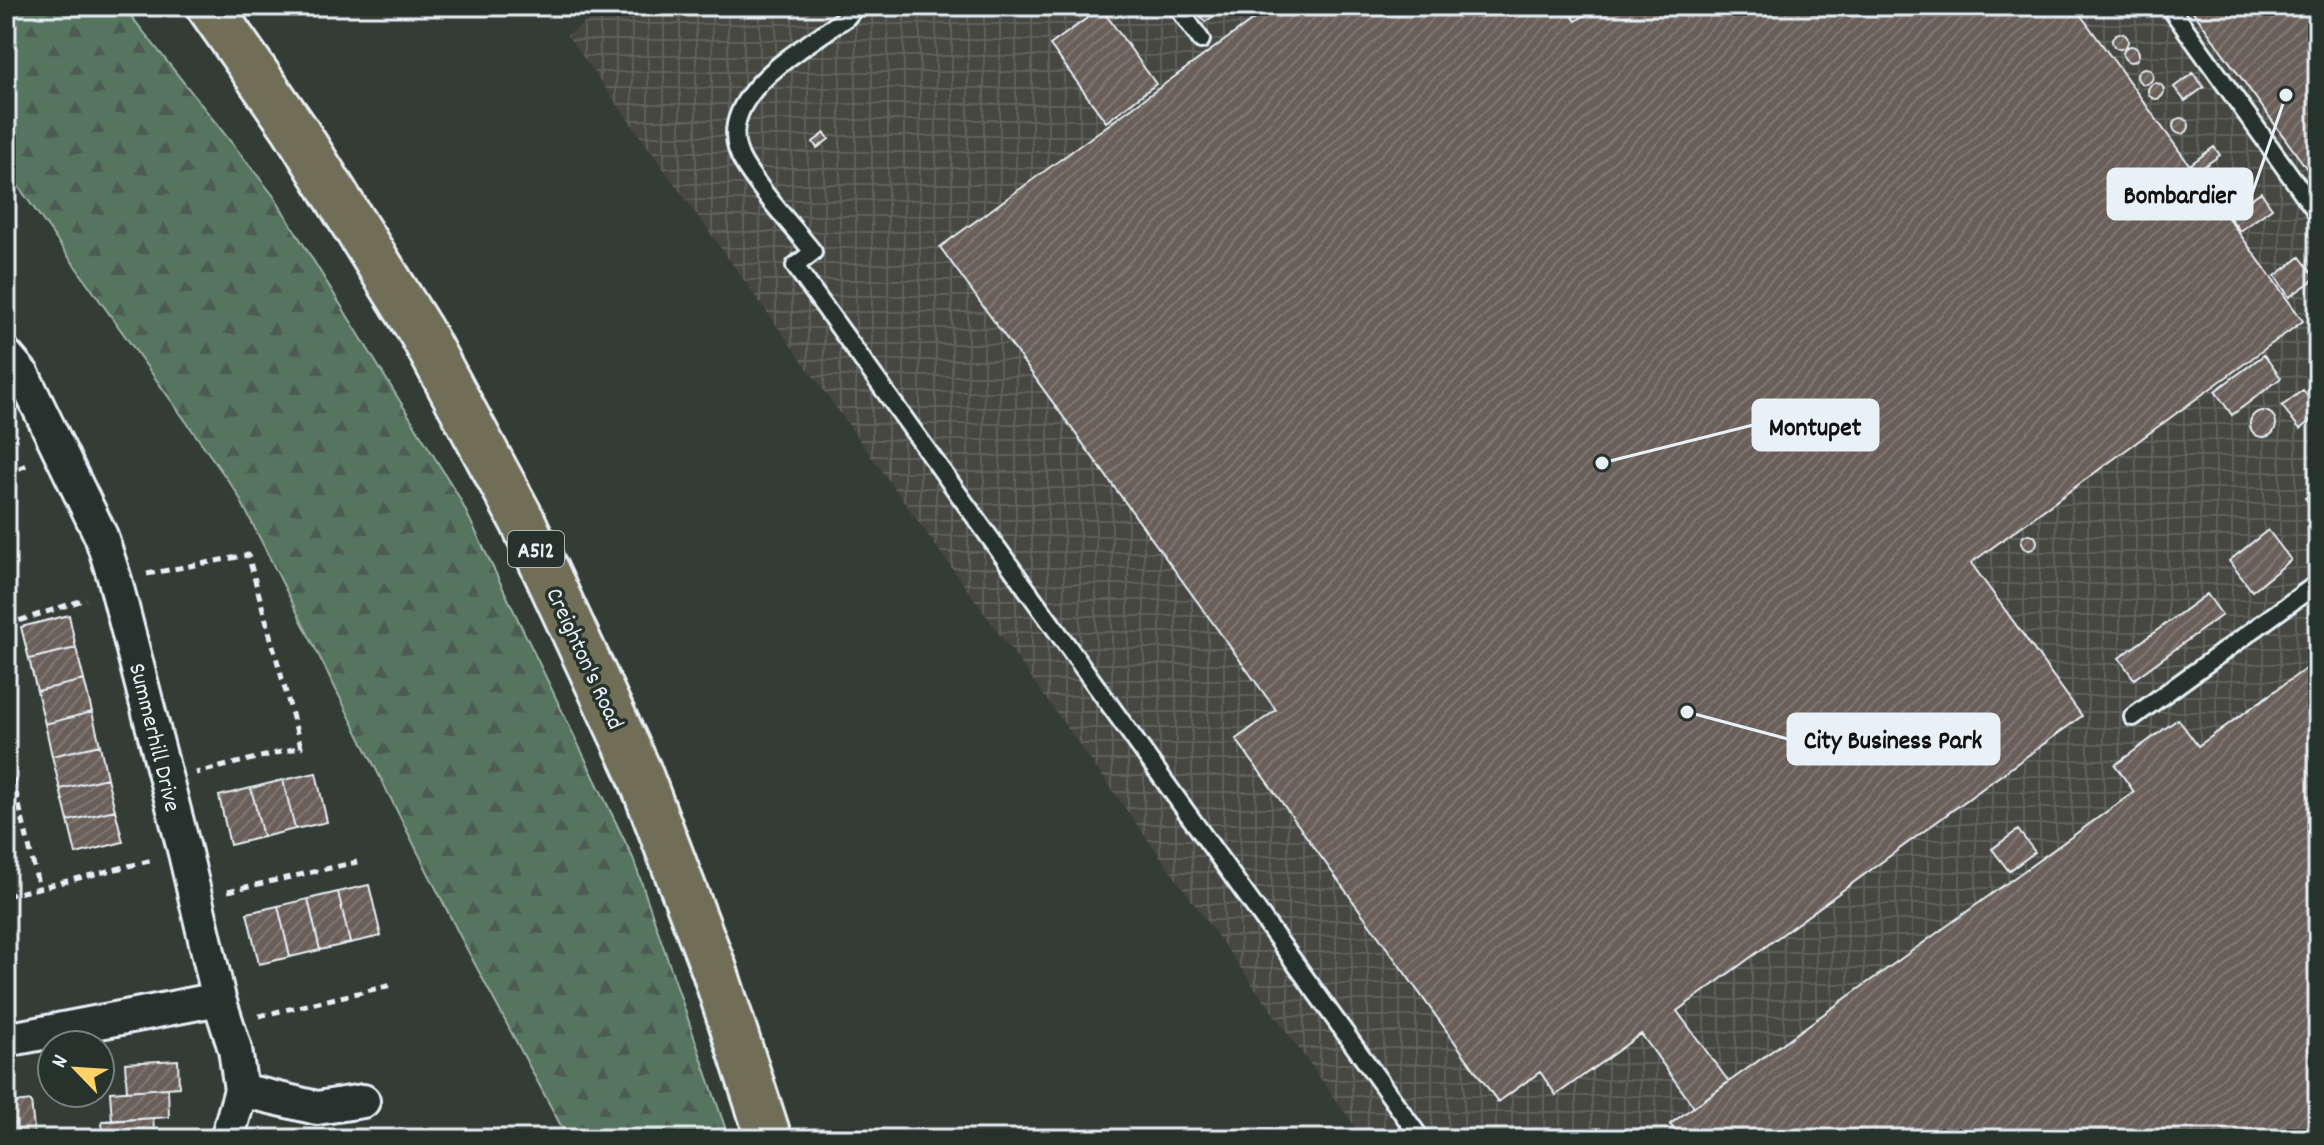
<svg xmlns="http://www.w3.org/2000/svg" width="2324" height="1145" font-family="Dekko,sans-serif">
  <style>
    .industrial { fill: url(#industrial-grid) }
    .forest { fill: url(#forest-firs); stroke: #9eb3ab; stroke-width: 2 }
    .building { fill: url(#building-hatch); stroke: #e8f1f8; stroke-width: 2 }
    .lines { fill: none; stroke-linecap: round; stroke-linejoin: round }
    .lane-casing { stroke: #e8f1f8; stroke-width: 22 }
    .street-casing { stroke: #e8f1f8; stroke-width: 38 }
    .highway-casing { stroke: #e8f1f8; stroke-width: 50 }
    .path { stroke: #e8f1f8; stroke-width: 5; stroke-dasharray: 8 6; stroke-linecap: butt }
    .lane { stroke: #26332d; stroke-width: 16 }
    .street { stroke: #26332d; stroke-width: 32 }
    .highway { stroke: #716e59; stroke-width: 44 }
    .labels { text-anchor: middle; stroke-width: 7; stroke-linejoin: round; paint-order: stroke }
    .shield { fill: #26332d; stroke: #aeb8bb; stroke-width: 2 }
    .shield-label { font-size: 22px; font-weight: bold; fill: #e8f1f8 }
    .street-label { font-size: 24px; fill: #e8f1f8; stroke: #26332d }
    .leader { fill: none; stroke: #e8f1f8; stroke-width: 3 }
    .callout-dot { fill: #e8f1f8; stroke: #26332d; stroke-width: 3 }
    .callout { fill: #e8f1f8; stroke: #e8f1f8; stroke-width: 3 }
    .callout-label { font-size: 26px; text-anchor: middle; font-weight: bold; fill: #111 }
  </style>
  <defs>
    <pattern id="industrial-grid" width="8" height="8" patternUnits="userSpaceOnUse" patternTransform="scale(2)"><rect width="8" height="8" fill="#444640"/><path d="M0 4h8M4 0v8" fill="none" stroke="#5f615c"/></pattern>
    <pattern id="forest-firs" width="22" height="20" patternUnits="userSpaceOnUse" patternTransform="scale(2)"><rect width="22" height="20" fill="#55755e"/><path d="M5 1l3.5 6h-7zM16 11l3.5 6h-7z" fill="#4d5c53"/></pattern>
    <pattern id="building-hatch" width="6" height="6" patternUnits="userSpaceOnUse" patternTransform="scale(2)"><rect width="6" height="6" fill="#6b5e59"/><path d="M-1 1l2-2M0 6l6-6M5 7l2-2" fill="none" stroke="#807672"/></pattern>
  </defs>
  <rect width="100%" height="100%" fill="#343c36"/>
  <filter id="ink" filterUnits="userSpaceOnUse"><feTurbulence type="fractalNoise" baseFrequency=".0125" numOctaves="2"/><feDisplacementMap in="SourceGraphic" scale="16" xChannelSelector="R" yChannelSelector="G"/><feConvolveMatrix kernelMatrix="1 2 1 2 8 2 1 2 1" color-interpolation-filters="sRGB"/></filter>
  <g filter="url(#ink)">
    <!-- industrial -->
    <path class="industrial" d="M609,6H2318V1139H1364L567,35Z"/>
    <!-- forest -->
    <path class="forest" d="M6,6H123L273,195L459,497L633,858L729,1139H568L460,936L237,493L6,169Z"/>
    <!-- building -->
    <path class="building" d="M1193,6H1228L1205,22Z
      M1272,6H1565L1576,21L1597,6H2074L2303,321L1971,563L2082,716L1677,1011L1729,1082L1694,1107L1641,1034L1556,1095L1540,1072L1498,1102L1236,739L1276,710L940,247Z
      M2189,6H2318V184Z
      M1101,8L1156,84L1106,122L1050,45Z
      M2112 41a8 8 0 1 1 16 0a8 8 0 1 1-16 0Z
      M2123 54a8 8 0 1 1 16 0a8 8 0 1 1-16 0Z
      M2137 76a8 8 0 1 1 16 0a8 8 0 1 1-16 0Z
      M2193,73L2204,87L2185,101L2174,87Z
      M2148 91a8 8 0 1 1 16 0a8 8 0 1 1-16 0Z
      M2173 126a8 8 0 1 1 16 0a8 8 0 1 1-16 0Z
      M825,133L829,139L817,148L813,142Z
      M2214,147L2220,155L2196,172L2191,164Z
      M2261,192L2272,208L2240,231L2228,215Z
      M2300,257L2316,278L2289,297L2275,276Z
      M2264,355L2281,378L2232,415L2215,391Z
      M2303,390L2318,410V414L2300,429L2282,406Z
      M2250 424a13 13 0 1 1 26 0a13 13 0 1 1-26 0Z
      M2318,488V515L2305,498Z
      M2268,530L2291,560L2252,591L2229,561Z
      M2021 542a8 8 0 1 1 16 0a8 8 0 1 1-16 0Z
      M2207,594L2222,615L2134,679L2119,658Z
      M69,615L76,648L29,659L21,627Z
      M76,648L84,680L37,691L29,659Z
      M2318,660V1139H1681L1670,1124L2134,792L2115,765L2178,719L2198,746Z
      M84,680L92,712L45,724L37,691Z
      M92,712L100,745L52,756L45,724Z
      M100,745L107,778L60,789L52,756Z
      M316,773L327,822L295,829L283,780Z
      M107,778L115,810L68,821L60,789Z
      M283,780L295,829L263,837L251,788Z
      M251,788L263,837L230,845L219,796Z
      M115,810L123,842L76,854L68,821Z
      M2018,830L2035,852L2009,871L1992,849Z
      M369,885L381,936L350,943L338,892Z
      M338,892L350,943L320,950L308,899Z
      M308,899L320,950L290,957L278,906Z
      M278,906L290,957L259,964L247,913Z
      M178,1060L179,1087L127,1091L125,1063Z
      M168,1088L169,1117L112,1121L110,1092Z
      M31,1101L35,1139H6V1104Z
      M153,1118L155,1139H103L102,1121Z"/>
    <g class="lines">
      <!-- lane casing -->
      <g class="lane-casing">
        <path id="lane" d="M856,6L847,17C805,48 705,99 744,164C763,195 790,223 813,252L795,266L1421,1139
          M1177,6L1201,40
          M2169,6L2318,214
          M2133,717L2318,583"/>
      </g>
      <!-- street casing -->
      <g class="street-casing">
        <path id="street" d="M6,355L23,375L101,536L115,580L185,853L219,999L235,1049L241,1090L227,1139
          M6,1040L219,999
          M241,1090L317,1108L363,1101"/>
      </g>
      <!-- highway casing -->
      <g class="highway-casing">
        <path id="highway" d="M209,6L294,128L421,332L523,522L638,770L714,969L769,1139"/>
      </g>
      <!-- path -->
      <path class="path" d="M6,474L31,463
        M147,574L248,555L301,747L196,773
        M6,625L86,599
        M6,751L39,888
        M228,891L357,862
        M6,896L153,860
        M259,1016L392,985"/>
      <!-- lane -->
      <use href="#lane" class="lane"/>
      <!-- street -->
      <use href="#street" class="street"/>
      <!-- highway -->
      <use href="#highway" class="highway"/>
    </g>
  </g>
  <g class="labels">
    <!-- shield labels -->
    <rect class="shield" x="508" y="531" width="56" height="36" rx="6"/>
    <g class="shield-label">
      <text x="536" y="557">A512</text>
    </g>
    <!-- street labels -->
    <g class="street-label">
      <text transform="translate(586 658) rotate(65)" y="8">Creighton's Road</text>
      <text transform="translate(156 737) rotate(76)" y="8">Summerhill Drive</text>
    </g>
  </g>
  <!-- callouts -->
  <path class="leader" d="M2286 95L2252 194M1602 463L1753 425M1687 712L1788 739"/>
  <g class="callout-dot">
    <circle cx="2286" cy="95" r="8"/>
    <circle cx="1602" cy="463" r="8"/>
    <circle cx="1687" cy="712" r="8"/>
  </g>
  <g class="callout">
    <rect x="2108" y="169" width="144" height="50" rx="8"/>
    <rect x="1753" y="400" width="125" height="50" rx="8"/>
    <rect x="1788" y="714" width="211" height="50" rx="8"/>
  </g>
  <g class="callout-label">
    <text x="2180" y="203">Bombardier</text>
    <text x="1815" y="435">Montupet</text>
    <text x="1893" y="748">City Business Park</text>
  </g>
  <!-- margin -->
  <rect width="2324" height="1145" fill="none" stroke="#26332d" stroke-width="32"/>
  <rect x="16" y="16" width="2292" height="1113" fill="none" stroke="#e8f1f8" stroke-width="3" filter="url(#ink)"/>
  <!-- north arrow -->
  <g transform="translate(76 1069) rotate(295)"><circle r="38" fill="#26332d" stroke="#747f7e" stroke-width="2"/>
  <path d="M0-6L14 30L0 20L-14 30Z" fill="#ffd166"/>
  <text y="-12" font-size="22" font-weight="bold" text-anchor="middle" fill="#e8f1f8">N</text>
  </g>
</svg>
